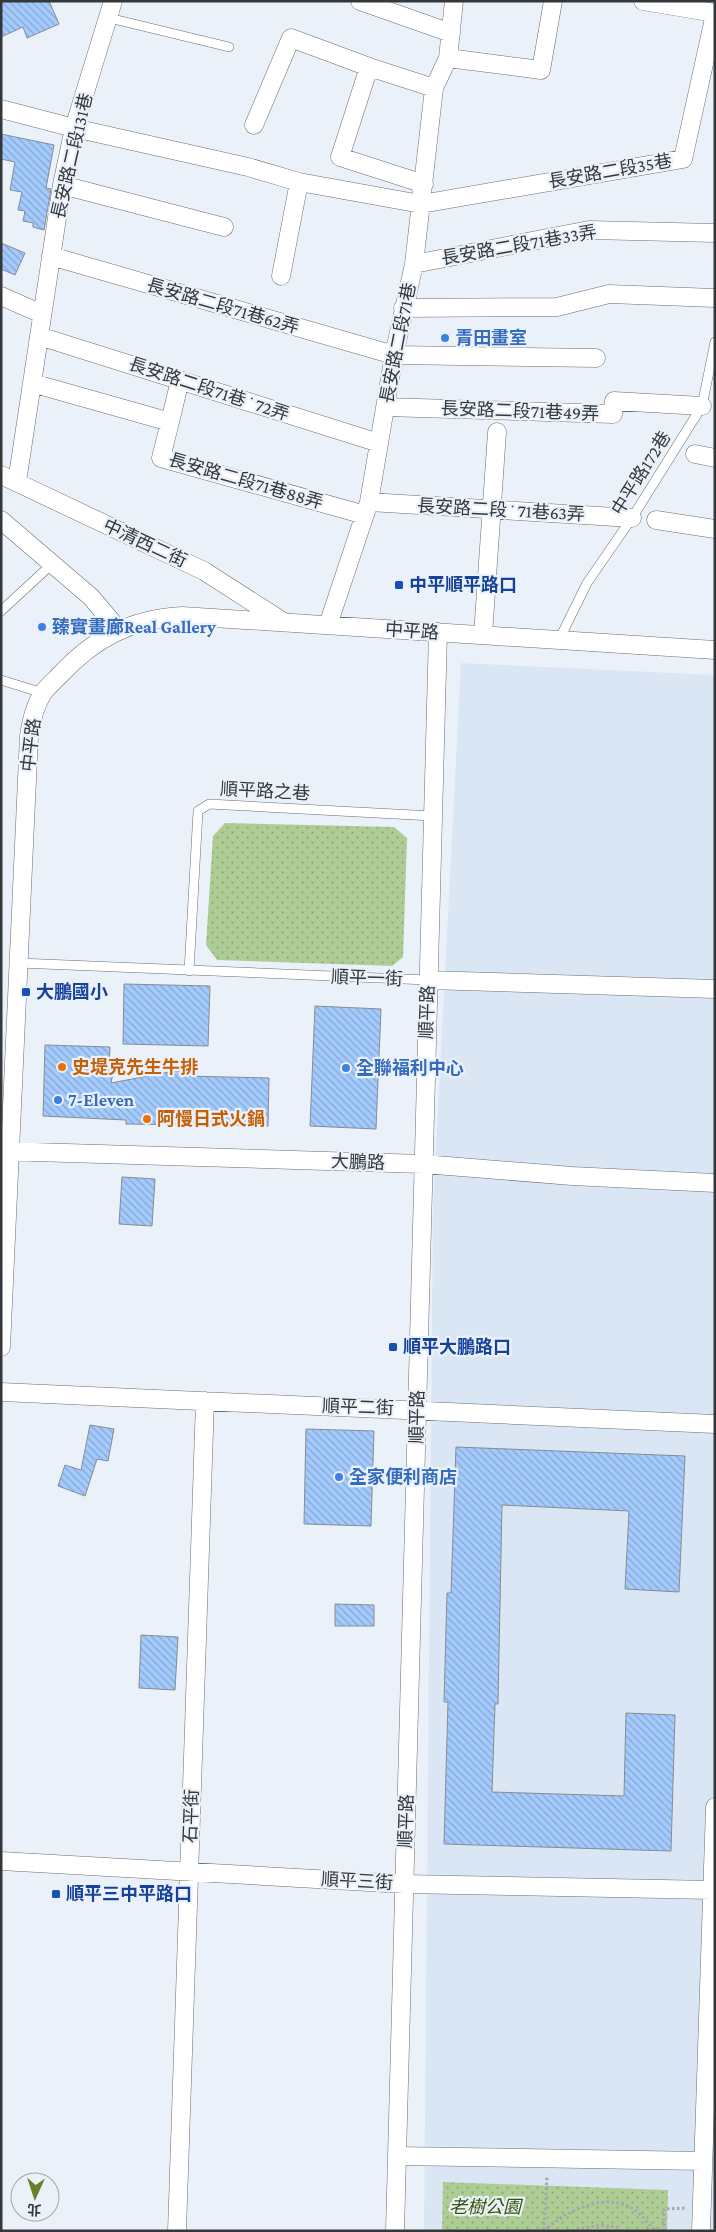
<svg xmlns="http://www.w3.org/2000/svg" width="716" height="2232" font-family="'Crimson Pro','Noto Sans TC',serif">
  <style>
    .built { fill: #dbe6f4 }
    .grass { fill: url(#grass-dots) }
    .building { fill: url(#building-back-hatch); stroke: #878c93 }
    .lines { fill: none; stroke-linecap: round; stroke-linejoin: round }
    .lane-casing { stroke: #696e74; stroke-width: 10 }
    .street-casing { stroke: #696e74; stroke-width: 19 }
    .path { stroke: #a3a8ae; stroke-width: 3; stroke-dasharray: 2.5 2.5; stroke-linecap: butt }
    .lane { stroke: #fff; stroke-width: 9 }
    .street { stroke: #fff; stroke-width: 18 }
    .shop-dot { fill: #3f7fe0; stroke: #ebf1f9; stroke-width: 2 }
    .transit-dot { fill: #1a4fb4; stroke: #ebf1f9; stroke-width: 2 }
    .food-dot { fill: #e8710a; stroke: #ebf1f9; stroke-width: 2 }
    .labels { text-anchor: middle; stroke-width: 4.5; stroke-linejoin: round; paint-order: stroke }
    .street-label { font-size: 18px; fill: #35383b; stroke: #ebf1f9 }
    .shop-label { font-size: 18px; font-weight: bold; fill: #366cbe; stroke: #ebf1f9; text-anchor: start }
    .transit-label { font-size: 18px; font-weight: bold; fill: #164399; stroke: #ebf1f9; text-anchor: start }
    .food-label { font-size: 18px; font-weight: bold; fill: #c56008; stroke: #ebf1f9; text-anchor: start }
    .park-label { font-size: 18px; font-style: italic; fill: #345507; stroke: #ebf1f9 }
  </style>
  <defs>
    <pattern id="grass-dots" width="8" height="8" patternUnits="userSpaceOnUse" patternTransform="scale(1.25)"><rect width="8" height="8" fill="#aecd95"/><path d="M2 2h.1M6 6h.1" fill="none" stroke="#8ea77b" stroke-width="1.8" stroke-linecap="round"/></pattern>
    <pattern id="building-back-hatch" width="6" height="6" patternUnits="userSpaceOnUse" patternTransform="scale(1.25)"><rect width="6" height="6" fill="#a3cbfe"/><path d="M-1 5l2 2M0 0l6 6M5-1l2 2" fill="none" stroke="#86a6cf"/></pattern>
  </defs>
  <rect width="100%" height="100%" fill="#ebf1f9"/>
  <!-- built -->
  <path class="built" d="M461,663L715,675V2231H424L433,1204Z"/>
  <!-- grass -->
  <path class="grass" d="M225,823L394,827L407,838L403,957L392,966L217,960L206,945L213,836Z
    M443,2182L668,2190L667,2231H442Z"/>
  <!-- building -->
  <path class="building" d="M1,1H49L59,24L27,38L23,27L1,37Z
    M1,134L54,145L46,188L51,189L44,230L33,227V223L23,221L25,211L18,210L22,192L10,190L15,162L1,159Z
    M1,243L25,253L15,275L1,269Z
    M124,984L210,986L208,1046L123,1044Z
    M315,1006L381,1009L376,1129L310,1126Z
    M45,1045L110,1047L109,1073H113L111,1083L185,1069V1076L269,1078L268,1126L126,1124V1120L43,1116Z
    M122,1177L155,1179L152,1226L119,1224Z
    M90,1425L114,1429L108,1461L97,1459L85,1496L58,1486L65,1465L81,1470Z
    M306,1429L374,1431L371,1526L304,1524Z
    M456,1447L685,1456L679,1592L625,1589L629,1511L502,1505L498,1704H495L492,1792L624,1796L626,1713L675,1715L671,1851L444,1844L448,1702H444L447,1593H451Z
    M335,1604L374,1605V1626H335Z
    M141,1635L178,1637L175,1690L139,1688Z"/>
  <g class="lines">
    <!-- lane casing -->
    <g class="lane-casing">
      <path id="lane" d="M109,18L229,47
        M1,611L52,564
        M559,640L587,583L632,518L702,406L715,342
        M1,680L43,693
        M19,963L428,980
        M189,971L198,811L209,804L433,816"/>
    </g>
    <!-- street casing -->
    <g class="street-casing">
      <path id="street" d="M360,1L451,33
        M643,1L715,13
        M448,58L541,70L553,1
        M1,109L74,128L248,167L299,182L421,204L683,159L715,14
        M254,125L291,38L369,67
        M424,184L340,157L369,67L434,88
        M62,185L224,227
        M51,256L394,355L596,358
        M414,264L589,230L715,233
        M281,276L299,182
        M1,296L42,314
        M403,308L557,307L609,294L715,298
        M39,336L379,443
        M32,383L170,422L161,458L365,515
        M385,407L613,414L614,401L702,406
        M170,422L180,380
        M695,454L715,458
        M1,475L204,571L282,621
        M17,482L62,185L74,128L113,1
        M369,502L632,518
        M1,520L91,597L118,629
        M656,520L715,529
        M328,625L369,502L394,355L414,264L434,88L448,58L454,1
        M483,635L497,432
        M428,980L715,989
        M1,1151L423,1164L572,1176L715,1183
        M1,1347L29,736C31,722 35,705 43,693C47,687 54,681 59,676C94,638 131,619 182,616L715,650
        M1,1392L715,1424
        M1,1861L404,1884L713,1890
        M397,2156L703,2161
        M177,2231L205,1401
        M395,2231L438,632
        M701,2231L715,1807"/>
    </g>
    <!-- path -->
    <path class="path" d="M544,2230L547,2176
      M544,2231C567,2210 607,2190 636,2211C643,2216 649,2225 656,2231
      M572,2231L599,2225L617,2227L619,2231
      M664,2231V2209L686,2208"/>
    <!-- lane -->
    <use href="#lane" class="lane"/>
    <!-- street -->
    <use href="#street" class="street"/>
  </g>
  <!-- markers -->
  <g class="shop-dot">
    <circle cx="445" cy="338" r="5"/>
    <circle cx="42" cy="627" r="5"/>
    <circle cx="346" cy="1068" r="5"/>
    <circle cx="58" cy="1100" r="5"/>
    <circle cx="339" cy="1477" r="5"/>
  </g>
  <g class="transit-dot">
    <rect x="394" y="580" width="10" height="10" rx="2.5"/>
    <rect x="21" y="987" width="10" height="10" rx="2.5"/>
    <rect x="388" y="1342" width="10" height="10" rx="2.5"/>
    <rect x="51" y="1889" width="10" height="10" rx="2.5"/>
  </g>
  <g class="food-dot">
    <circle cx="62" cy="1067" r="5"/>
    <circle cx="147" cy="1119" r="5"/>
  </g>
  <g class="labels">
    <!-- street labels -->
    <g class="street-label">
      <text transform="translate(72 156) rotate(-77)" y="6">長安路二段131巷</text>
      <text transform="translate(610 171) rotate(-10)" y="6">長安路二段35巷</text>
      <text transform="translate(519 245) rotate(-10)" y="6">長安路二段71巷33弄</text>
      <text transform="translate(223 306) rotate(16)" y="6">長安路二段71巷62弄</text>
      <text transform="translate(398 343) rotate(-79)" y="6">長安路二段71巷</text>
      <text transform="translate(209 389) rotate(18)" y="6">長安路二段71巷˙72弄</text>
      <text transform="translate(520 411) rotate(2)" y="6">長安路二段71巷49弄</text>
      <text transform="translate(641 473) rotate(-58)" y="6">中平路172巷</text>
      <text transform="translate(246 481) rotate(16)" y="6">長安路二段71巷88弄</text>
      <text transform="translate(501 510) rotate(3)" y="6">長安路二段˙71巷63弄</text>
      <text transform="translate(145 543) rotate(25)" y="6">中清西二街</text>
      <text transform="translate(412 631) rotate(4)" y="6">中平路</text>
      <text transform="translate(31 745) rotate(-83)" y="6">中平路</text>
      <text transform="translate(265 791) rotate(3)" y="6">順平路之巷</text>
      <text transform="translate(367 978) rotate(2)" y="6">順平一街</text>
      <text transform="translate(427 1012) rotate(-88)" y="6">順平路</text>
      <text transform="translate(358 1162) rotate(2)" y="6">大鵬路</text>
      <text transform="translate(358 1407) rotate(2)" y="6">順平二街</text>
      <text transform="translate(417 1417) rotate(-89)" y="6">順平路</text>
      <text transform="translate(191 1816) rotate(-88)" y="6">石平街</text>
      <text transform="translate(406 1821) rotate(-88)" y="6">順平路</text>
      <text transform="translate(357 1881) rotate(3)" y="6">順平三街</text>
    </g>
    <!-- shop labels -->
    <g class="shop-label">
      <text x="455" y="344">青田畫室</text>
      <text x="52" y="633">臻實畫廊Real Gallery</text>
      <text x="356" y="1074">全聯福利中心</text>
      <text x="68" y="1106">7-Eleven</text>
      <text x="349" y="1483">全家便利商店</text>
    </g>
    <!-- transit labels -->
    <g class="transit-label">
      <text x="409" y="591">中平順平路口</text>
      <text x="36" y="998">大鵬國小</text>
      <text x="403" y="1353">順平大鵬路口</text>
      <text x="66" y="1900">順平三中平路口</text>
    </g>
    <!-- food labels -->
    <g class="food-label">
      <text x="72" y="1073">史堤克先生牛排</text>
      <text x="157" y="1125">阿慢日式火鍋</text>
    </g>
    <!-- park labels -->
    <g class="park-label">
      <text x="485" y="2213">老樹公園</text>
    </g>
  </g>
  <!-- border -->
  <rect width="716" height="2232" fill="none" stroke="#35383b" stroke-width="5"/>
  <!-- north arrow -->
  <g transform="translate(35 2197) rotate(183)"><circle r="24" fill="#ebf1f9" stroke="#a2a7ad"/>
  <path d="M0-4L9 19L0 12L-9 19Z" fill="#6b7f2f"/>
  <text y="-8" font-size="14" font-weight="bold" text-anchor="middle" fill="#35383b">北</text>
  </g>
</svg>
